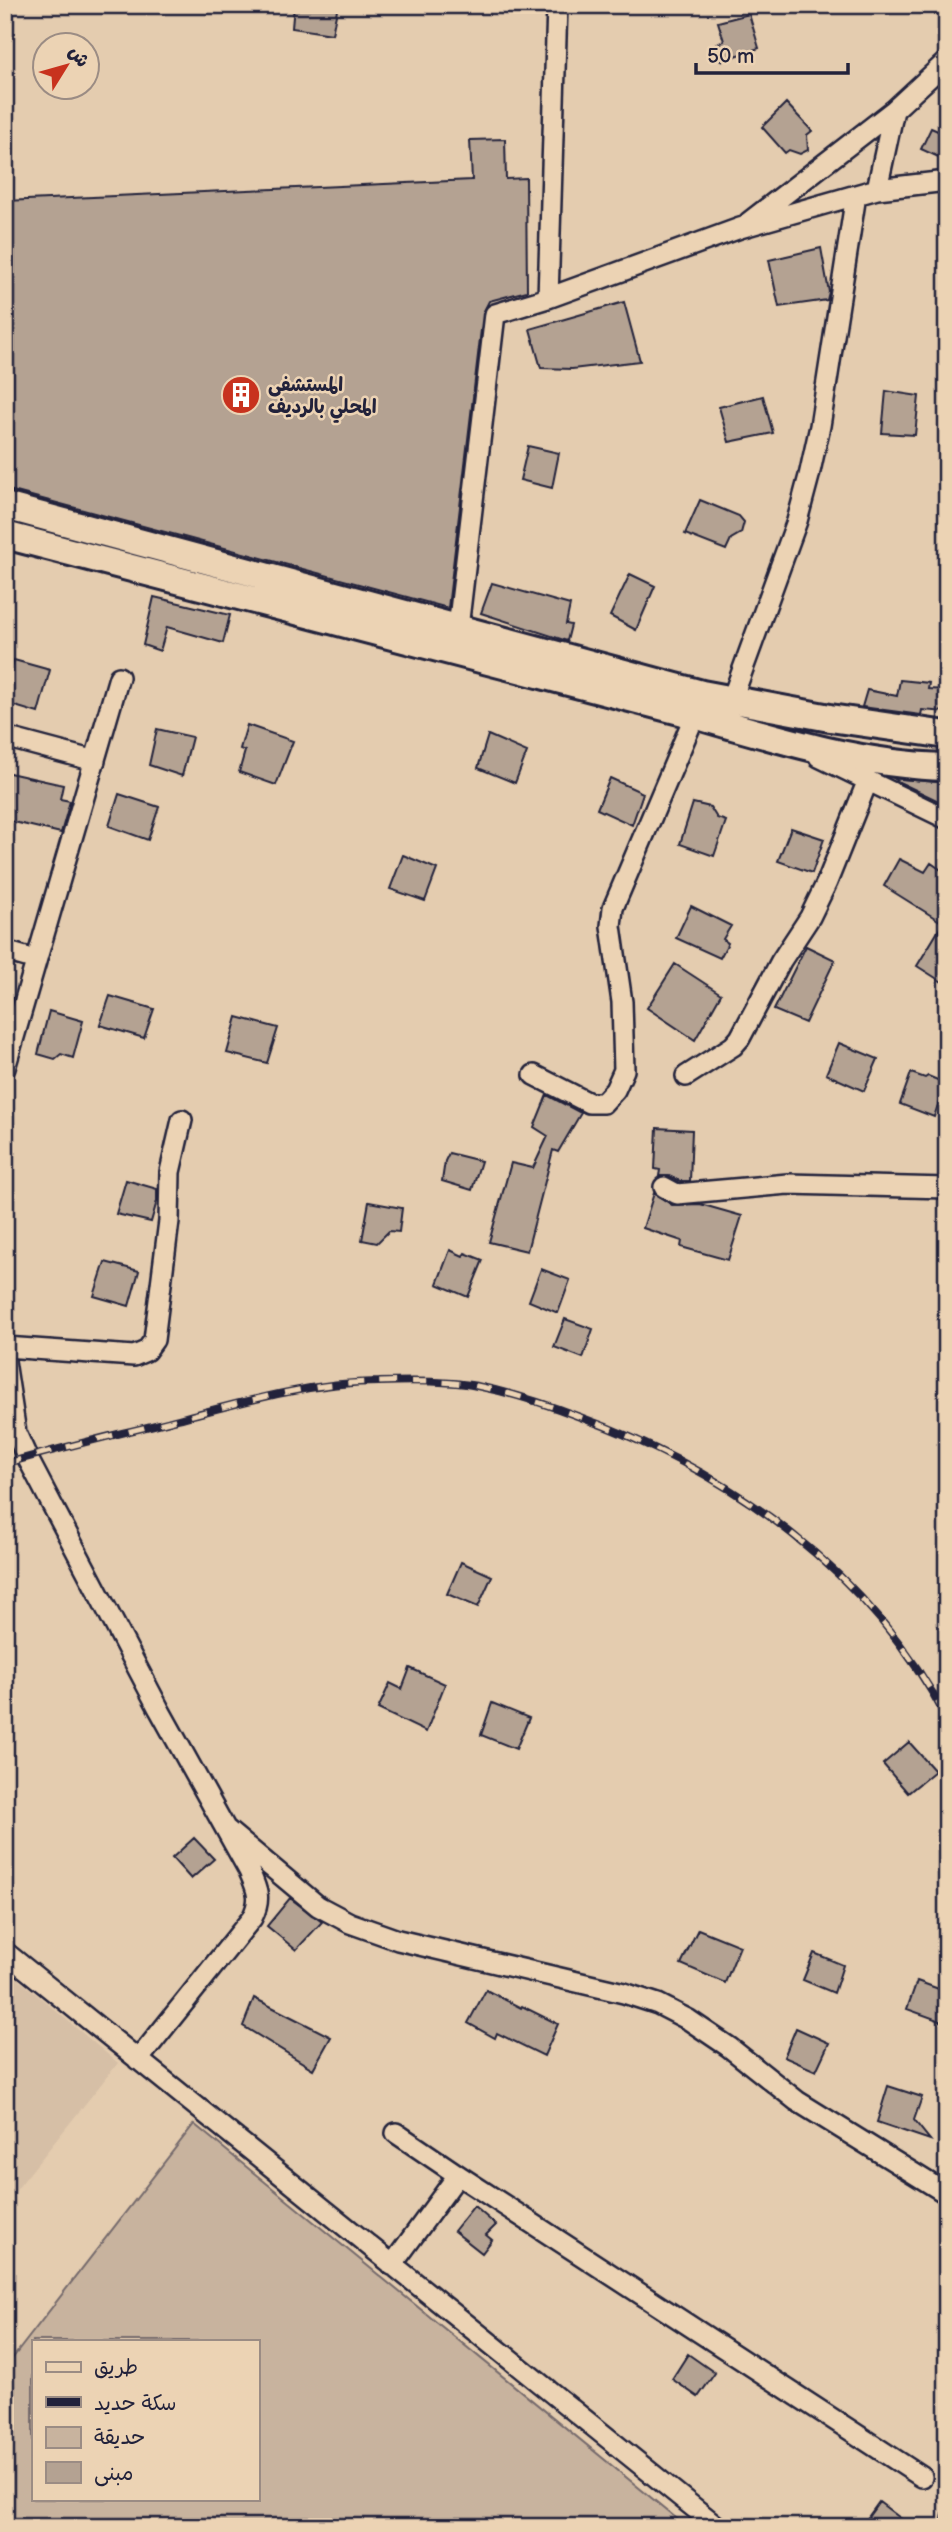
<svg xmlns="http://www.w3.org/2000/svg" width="952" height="2532" font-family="'Balsamiq Sans','Playpen Sans Arabic',sans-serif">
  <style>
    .built { fill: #d6bfa6 }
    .green { fill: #c8b39e; stroke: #756a6c; stroke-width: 2; fill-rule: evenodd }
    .building { fill: #b4a292; stroke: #22223b; stroke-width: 2 }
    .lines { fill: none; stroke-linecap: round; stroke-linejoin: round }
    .street-casing { stroke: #22223b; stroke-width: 24 }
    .secondary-casing { stroke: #22223b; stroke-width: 32 }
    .street { stroke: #ecd3b4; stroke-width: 19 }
    .secondary { stroke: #ecd3b4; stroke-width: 26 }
    .rail-casing { stroke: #22223b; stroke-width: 8 }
    .rail { stroke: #ecd3b4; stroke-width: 5; stroke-dasharray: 16; stroke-linecap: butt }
    .labels { text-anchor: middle; stroke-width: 5; stroke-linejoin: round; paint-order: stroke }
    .poi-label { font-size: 19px; font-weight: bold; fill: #22223b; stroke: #ecd3b4; text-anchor: start }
  </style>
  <rect width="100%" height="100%" fill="#e4ccaf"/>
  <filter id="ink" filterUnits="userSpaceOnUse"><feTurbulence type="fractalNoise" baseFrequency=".0143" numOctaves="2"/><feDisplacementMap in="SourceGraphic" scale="14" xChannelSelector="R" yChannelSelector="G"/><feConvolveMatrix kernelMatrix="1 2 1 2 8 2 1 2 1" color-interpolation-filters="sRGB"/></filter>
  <g filter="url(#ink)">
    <!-- built -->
    <path class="built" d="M5,1968L118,2063L5,2204Z"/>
    <!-- green -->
    <path class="green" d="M194,2124L687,2527H5V2368ZM33,2341H257V2499H33Z"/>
    <!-- building -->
    <path class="building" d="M294,5H338L332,34L292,28Z
      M749,14L759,48L721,61L715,45L724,41L718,22Z
      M786,103L812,131L807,135L808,150L800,154L789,150L785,153L762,127Z
      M931,128L947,135V161L921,149Z
      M505,139L506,179L526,178L527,291L489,301L483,313L448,608L5,489V201L472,180L470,140Z
      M821,248L829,292L827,300L779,307L769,260Z
      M624,302L640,361L572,369L541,368L530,329Z
      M886,391L919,396L915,435L882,433Z
      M763,396L773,433L729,442L719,407Z
      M528,446L559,453L552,488L520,480Z
      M700,500L739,516L744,522L741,533L731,539L726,550L685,534Z
      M630,574L655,586L636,630L610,616Z
      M492,583L570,605L566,624L571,625L567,641L481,613Z
      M154,597L230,615L223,643L167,627L160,651L143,645Z
      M14,660L50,670L38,713L5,703V688Z
      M900,680L929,683L928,689L947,690V712L922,710L921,715L862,707L867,690L897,696Z
      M247,725L293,741L276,785L239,772L245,751L240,749Z
      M157,729L192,737L182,776L149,765Z
      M488,735L527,752L515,783L478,768Z
      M5,772L63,785L60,799L70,801L61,833L5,820Z
      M610,778L643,793L632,825L597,809Z
      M893,778L947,783V805L901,783Z
      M119,794L159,807L148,840L109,826Z
      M693,803L710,807L717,818L726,821L714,856L680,844Z
      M791,828L824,839L812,873L778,861Z
      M403,855L437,869L425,901L390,889Z
      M899,859L925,872L931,863L947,874V985L917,966L943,923L884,886Z
      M691,906L731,926L723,939L728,943L720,958L676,938Z
      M806,946L835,960L805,1023L774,1010Z
      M675,964L721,994L695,1040L647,1008Z
      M110,996L154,1009L144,1038L100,1025Z
      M49,1011L83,1021L73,1058L61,1054L55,1059L38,1054Z
      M237,1017L278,1028L267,1063L227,1053Z
      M839,1043L878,1059L864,1091L826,1074Z
      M911,1073L925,1078L928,1076L945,1083L934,1117L900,1104Z
      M547,1095L581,1113L558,1152L553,1150L527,1251L489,1242L511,1163L533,1168L548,1136L534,1127Z
      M657,1128L692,1130L690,1181H680L669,1176H659L660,1170L655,1169Z
      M449,1153L481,1161L472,1190L442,1181L445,1161Z
      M126,1180L157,1189V1201L151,1222L116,1214Z
      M654,1193L672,1205L700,1204L742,1216L728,1260L681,1247L682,1241L643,1228Z
      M369,1202L402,1208L399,1232L389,1231L377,1243L362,1240Z
      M450,1250L463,1256L465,1253L483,1260L468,1297L437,1284Z
      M105,1262L139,1271L129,1306L94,1296Z
      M541,1269L570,1280L558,1313L529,1301Z
      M565,1319L593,1329L583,1358L554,1347Z
      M461,1562L492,1576L478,1607L447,1594Z
      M410,1668L445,1684L426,1732L378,1709L390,1683L402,1689Z
      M492,1703L529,1718L516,1749L481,1735Z
      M909,1742L935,1771L908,1793L883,1764Z
      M194,1838L214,1859L191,1879L172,1858Z
      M290,1898L322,1922L296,1950L267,1926Z
      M698,1929L740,1946L725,1983L681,1964Z
      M814,1953L843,1965L834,1993L803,1980Z
      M917,1981L947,1992V2009L943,2022L907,2009Z
      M486,1990L521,2008L522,2006L558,2024L544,2056L497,2033L495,2038L468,2023Z
      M254,1998L331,2037L313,2069L243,2026Z
      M796,2028L829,2043L816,2071L784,2057Z
      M888,2086L922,2097L914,2120L930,2140L877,2122Z
      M474,2206L496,2225L486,2235L492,2240L482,2253L454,2231Z
      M688,2354L715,2373L698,2397L672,2379Z
      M879,2502L912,2527H861Z"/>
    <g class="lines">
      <!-- street casing -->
      <g class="street-casing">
        <path id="street" d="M877,189L894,110
          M749,222L894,110L947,61
          M548,298L557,5
          M454,640L458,628L495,314L548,298L740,228L877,189L947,181
          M732,699L797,521L809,476L820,426L856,195
          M5,737L95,761
          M819,757L947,819
          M5,951L36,960
          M5,1068L119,677
          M534,1075L589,1103H603L615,1090L624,1070L622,1002L611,926L613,908L695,715
          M686,1076L733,1046L740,1038L781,961L810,917L827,882L868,780
          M664,1187L677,1194L788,1184L947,1188
          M5,1347L134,1356L146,1351L154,1340L169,1221L170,1172L182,1120
          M5,1361L16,1433L27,1457L159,1709L249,1871C257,1889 262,1899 252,1918L138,2060
          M226,1829L318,1906L350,1923L398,1940L624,1993L658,2004L689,2020L729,2047L797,2101L947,2194
          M5,1952L718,2527
          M396,2133L458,2175L922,2477
          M392,2265L458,2175"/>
      </g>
      <!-- secondary casing -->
      <g class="secondary-casing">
        <path id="secondary" d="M5,506L702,694L830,718L947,735
          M5,535L695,715C777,739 861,765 947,767"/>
      </g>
      <!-- street -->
      <use href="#street" class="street"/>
      <!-- secondary -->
      <use href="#secondary" class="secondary"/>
      <!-- rail casing -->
      <g class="rail-casing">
        <path id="rail" d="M5,1464C62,1447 120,1434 178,1419C243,1402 311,1382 379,1382C407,1381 451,1381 477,1386C512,1393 546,1404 580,1417C732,1472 871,1573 947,1719
          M944,2527L947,2508"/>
      </g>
      <!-- rail -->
      <use href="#rail" class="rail"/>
    </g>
  </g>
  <!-- icons -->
  <defs>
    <g id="building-disc" transform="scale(2.0125)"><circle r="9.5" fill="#c8321e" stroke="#ecd3b4"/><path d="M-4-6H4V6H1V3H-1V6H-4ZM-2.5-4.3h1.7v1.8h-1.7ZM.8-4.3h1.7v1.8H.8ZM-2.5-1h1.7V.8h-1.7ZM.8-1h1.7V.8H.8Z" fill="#fff"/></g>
  </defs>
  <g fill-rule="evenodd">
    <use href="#building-disc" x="241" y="395"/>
  </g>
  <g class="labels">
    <!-- poi labels -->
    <g class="poi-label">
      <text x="268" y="391">المستشفى<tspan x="268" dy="22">المحلي بالرديف</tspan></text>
    </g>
  </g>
  <!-- margin -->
  <rect width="952" height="2532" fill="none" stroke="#ecd3b4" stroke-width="28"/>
  <rect x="14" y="14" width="924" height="2504" fill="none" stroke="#22223b" stroke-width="2.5" filter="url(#ink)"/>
  <!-- legend -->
  <rect x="32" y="2340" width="228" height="161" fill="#ecd3b4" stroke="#9b8c84" stroke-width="2"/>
  <rect x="46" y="2362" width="35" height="10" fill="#ecd3b4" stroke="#9b8c84" stroke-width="2"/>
  <text x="94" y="2374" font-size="21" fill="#22223b">طريق</text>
  <rect x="46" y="2397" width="35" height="10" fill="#22223b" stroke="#9b8c84" stroke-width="2"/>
  <text x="94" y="2410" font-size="21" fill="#22223b">سكة حديد</text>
  <rect x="46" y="2427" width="35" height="21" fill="#c8b39e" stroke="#9b8c84" stroke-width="2"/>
  <text x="94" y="2444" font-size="21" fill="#22223b">حديقة</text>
  <rect x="46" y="2462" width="35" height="21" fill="#b4a292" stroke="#9b8c84" stroke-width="2"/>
  <text x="94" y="2480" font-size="21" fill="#22223b">مبنى</text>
  <!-- north arrow -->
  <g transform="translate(66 66) rotate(53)"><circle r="33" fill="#ecd3b4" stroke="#9b8c84" stroke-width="2"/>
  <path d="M0-5L12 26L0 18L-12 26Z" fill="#c8321e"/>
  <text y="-10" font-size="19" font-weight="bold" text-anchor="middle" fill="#22223b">ش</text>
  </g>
  <!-- scale -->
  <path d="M696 63v10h152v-10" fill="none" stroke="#22223b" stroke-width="3.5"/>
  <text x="707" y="63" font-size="21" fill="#22223b" stroke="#ecd3b4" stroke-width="5" paint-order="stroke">50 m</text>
</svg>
